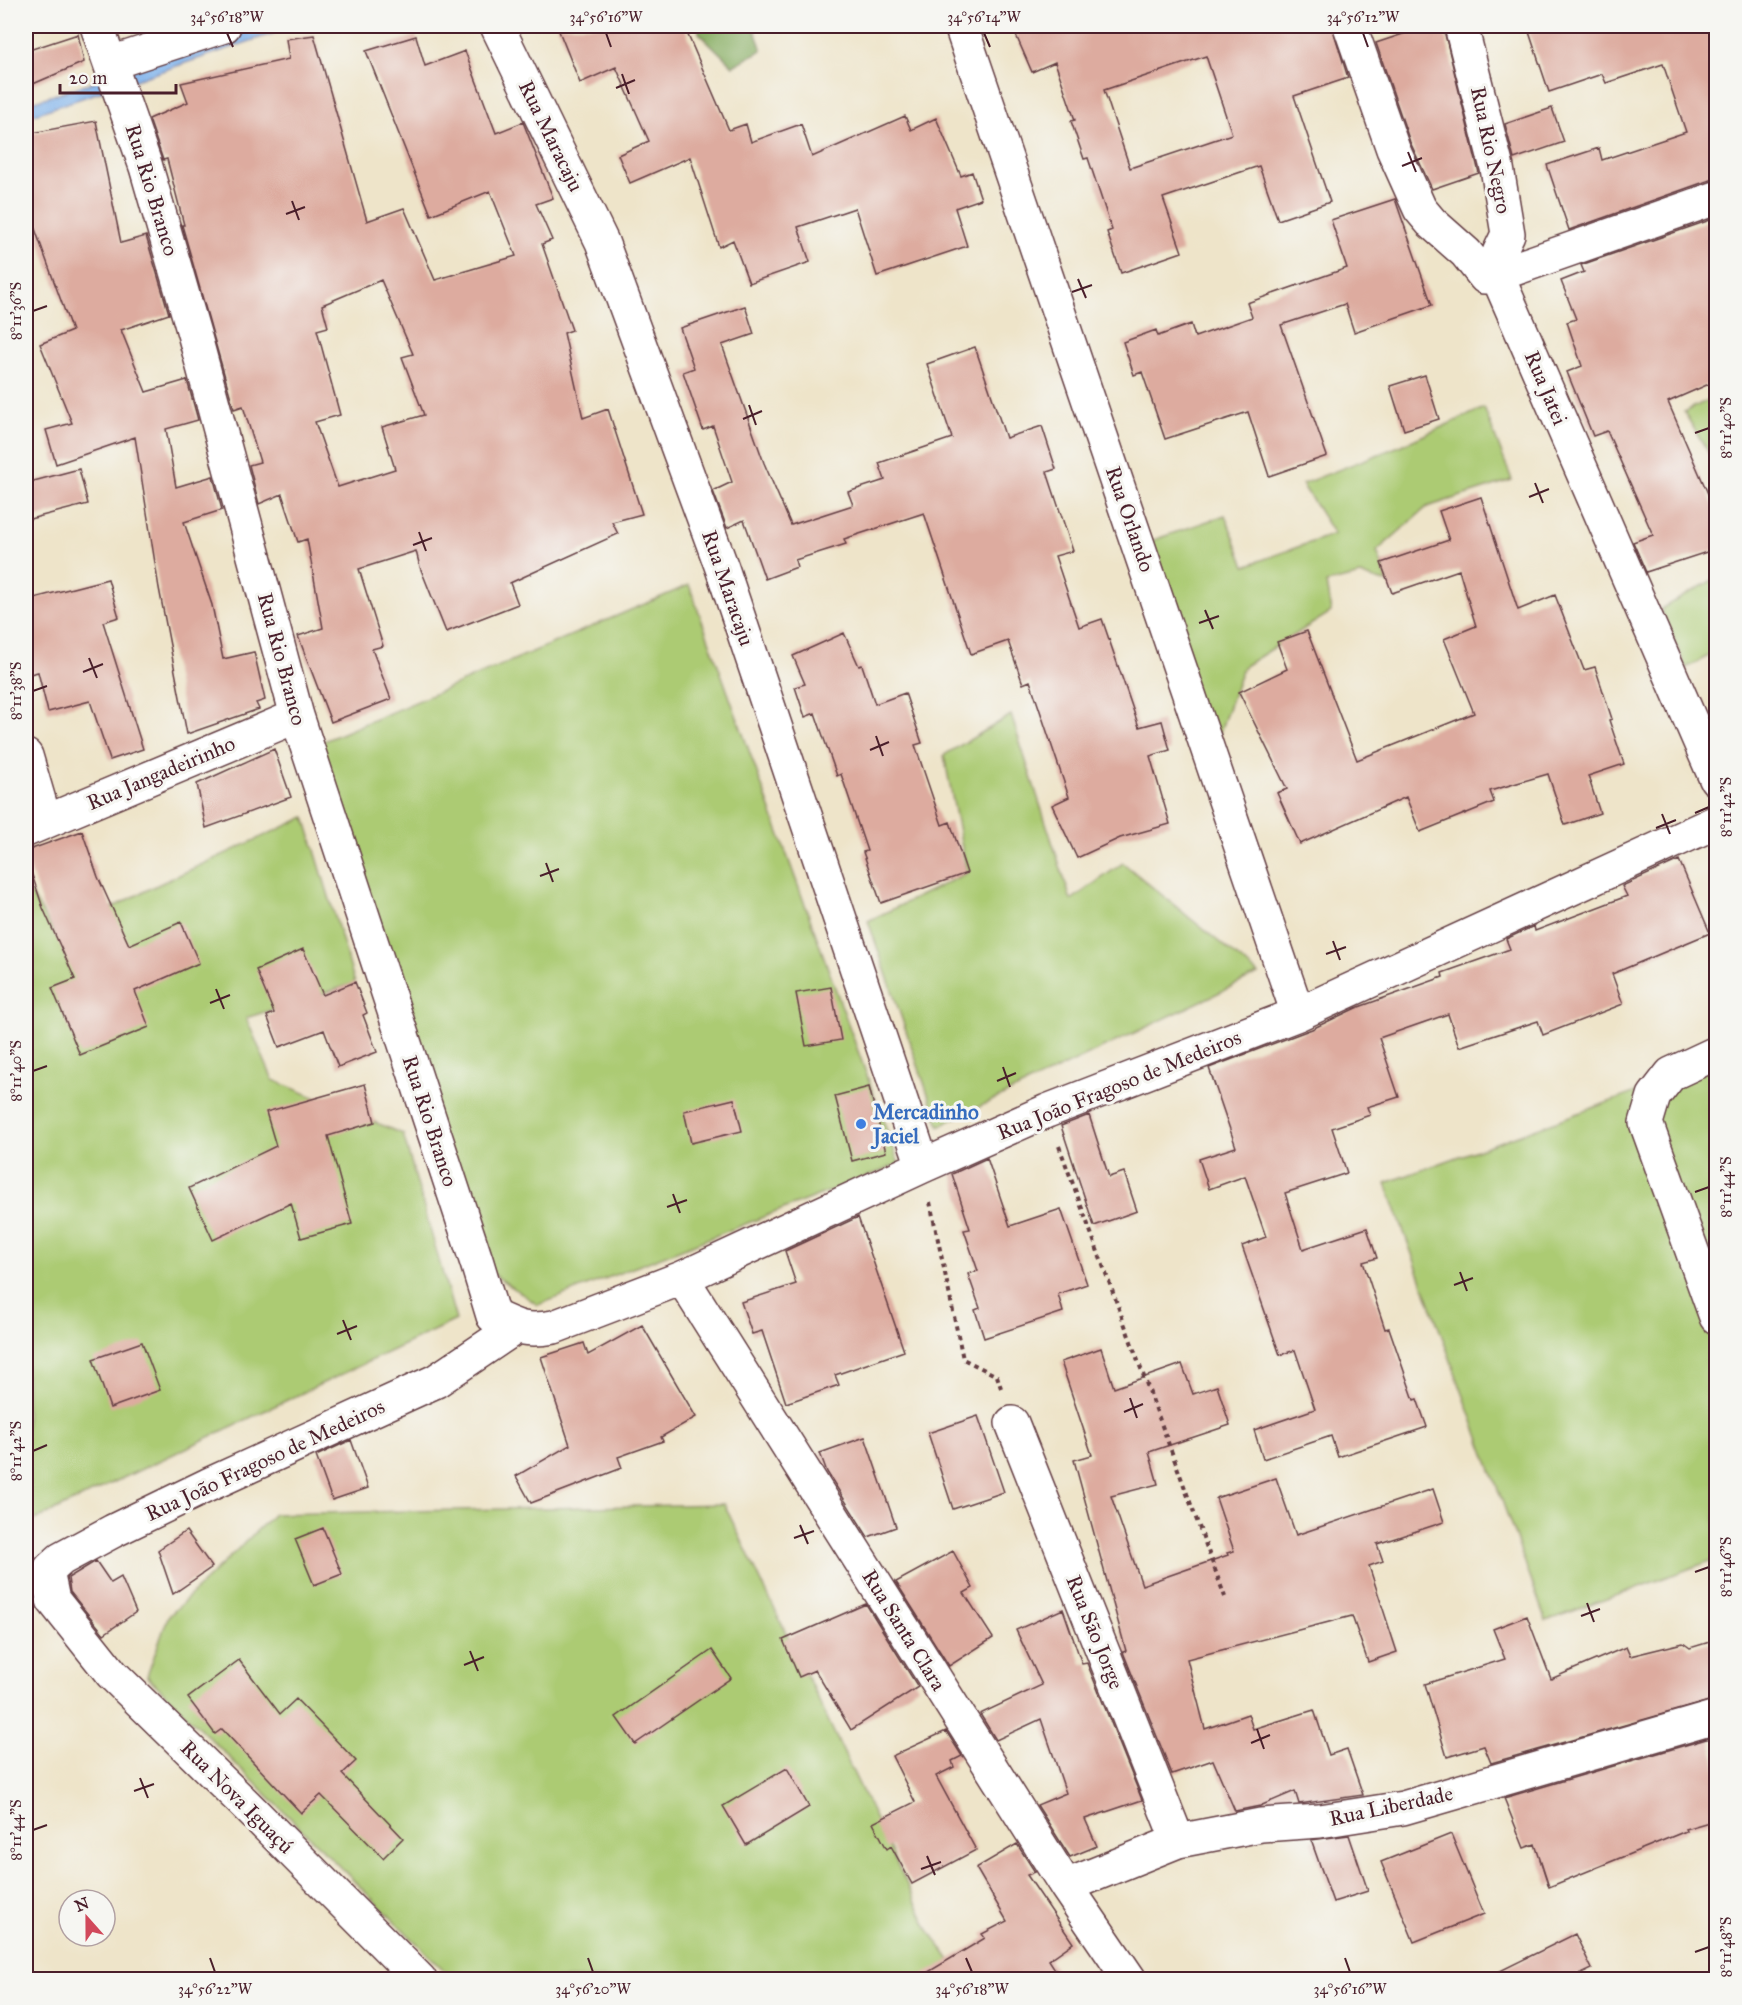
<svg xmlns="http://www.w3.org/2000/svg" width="1742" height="2005" font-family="'IM FELL Great Primer',serif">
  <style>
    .green { fill: #accb73; stroke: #7b754f; stroke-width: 1.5 }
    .forest { fill: #89af65; stroke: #6a6748; stroke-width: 1.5 }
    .water { fill: #7fb2ec; stroke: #64688c; stroke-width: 1.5 }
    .building { fill: #ddab9f; fill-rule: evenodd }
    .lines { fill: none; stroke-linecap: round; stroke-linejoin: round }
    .minor-casing { stroke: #633d43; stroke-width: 36 }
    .path { stroke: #633d43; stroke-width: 4; stroke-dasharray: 4.5 4.5; stroke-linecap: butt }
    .minor { stroke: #fff; stroke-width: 33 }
    .ticks { fill: none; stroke: #4a1f2b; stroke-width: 2 }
    .shop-dot { fill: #3f7fe0; stroke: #f6f6f2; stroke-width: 2 }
    .labels { text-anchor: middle; stroke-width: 6; stroke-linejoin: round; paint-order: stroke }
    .street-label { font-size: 21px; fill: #4a1f2b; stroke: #f6f6f2 }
    .shop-label { font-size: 21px; font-weight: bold; fill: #366cbe; stroke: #f6f6f2; text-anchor: start }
    .neatline { fill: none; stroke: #4a1f2b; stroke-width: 2 }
    .ticks-label { font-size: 15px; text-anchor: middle; fill: #4a1f2b }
  </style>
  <rect width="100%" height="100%" fill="#f6f6f2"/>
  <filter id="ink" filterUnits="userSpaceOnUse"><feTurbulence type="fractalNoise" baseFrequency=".0167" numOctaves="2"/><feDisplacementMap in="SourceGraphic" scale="12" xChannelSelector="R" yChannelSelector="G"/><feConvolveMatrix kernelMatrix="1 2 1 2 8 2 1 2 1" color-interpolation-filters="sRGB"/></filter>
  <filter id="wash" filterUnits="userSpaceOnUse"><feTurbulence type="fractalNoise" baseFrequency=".008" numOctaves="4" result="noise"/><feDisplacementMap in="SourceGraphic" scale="24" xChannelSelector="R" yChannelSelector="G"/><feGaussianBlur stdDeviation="1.35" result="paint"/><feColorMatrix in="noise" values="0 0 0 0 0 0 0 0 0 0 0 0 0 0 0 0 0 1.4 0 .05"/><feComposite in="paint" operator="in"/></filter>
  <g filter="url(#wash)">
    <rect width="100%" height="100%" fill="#eee4c9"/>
    <!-- green -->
    <path class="green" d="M1716,396V465L1684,412Z
      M1484,408L1512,480L1427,507L1377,551L1388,583L1361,575L1326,583L1331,612L1243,667L1211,757L1148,542L1225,515L1245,566L1334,534L1302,484L1402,445Z
      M1716,578V652L1686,668L1661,609Z
      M689,585L899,1164L538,1305L477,1263L317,744Z
      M1011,715L1071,900L1123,863L1258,974L939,1126L868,921L967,873L944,755Z
      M305,817L355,983L246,1018L273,1080L403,1134L456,1320L26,1524V885L56,936L155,886Z
      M1716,1063V1559L1546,1621L1386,1183Z
      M724,1504L929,1930L963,1979H453L147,1676L168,1617L274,1514Z"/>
    <!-- forest -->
    <path class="forest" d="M699,26H753L762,50L733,66L699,33Z"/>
    <!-- water -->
    <path class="water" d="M264,26H295L26,117V104Z"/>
    <g id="blocks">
      <!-- building -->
      <path class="building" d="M557,26H684L729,130L746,124L751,142L801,124L812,157L905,116L911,130L936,118L961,176L972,172L981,199L955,208L967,246L877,276L855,208L798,227L810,262L749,283L733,240L719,247L690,157L630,183L618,155L649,141L616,67L580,83Z
        M1012,26H1332L1348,78L1294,96L1330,202L1278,220L1259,166L1163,198L1182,252L1121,273L1107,232L1112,230L1088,158L1084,159L1071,121L1075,120L1055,62L1032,72ZM1206,56L1232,134L1130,168L1104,90Z
        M1427,26H1443L1479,173L1432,189L1410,142L1376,43Z
        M1527,26H1716V180H1710L1569,230L1547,165L1599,148L1602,160L1686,132L1663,64L1606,83L1602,74L1549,92Z
        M78,34L84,62L26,87V51Z
        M314,35L367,221L404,208L435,280L516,256L490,191L431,215L366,51L416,36L425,66L465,51L496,133L523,122L553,198L536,204L552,240L542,244L572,330L564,333L583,418L608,409L642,514L612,522L618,534L510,583L518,604L446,632L420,567L416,551L359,569L383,646L372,649L391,699L331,722L298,636L323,628L307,539L298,542L282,494L259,504L249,465L260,462L243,406L234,409L182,225H184L167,159L163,160L149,119L188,102L181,83L289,59L286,39ZM381,280L413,354L402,357L424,415L382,427L395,469L338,487L315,422L340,415L317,330L328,327L322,305Z
        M1552,108L1564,142L1514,159L1505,124Z
        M96,121L121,243L146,236L169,314L121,330L146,392L187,380L198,420L166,429L176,487L213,476L222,510L184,522L212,605L223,659L254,652L265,700L256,703L259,709L187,734L159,588L135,437L56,464L46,430L72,423L40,344L72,331L26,204V134Z
        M1395,199L1432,305L1354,332L1345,304L1281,325L1327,456L1269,476L1248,412L1165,439L1142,372L1134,375L1123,342L1156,330L1158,336L1191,324L1195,337L1252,317L1247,303L1347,268L1331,220Z
        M1716,218V381L1668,402L1716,512V549L1646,572L1633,542L1653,535L1607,431L1593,436L1567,372L1582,366L1567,322L1576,319L1561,281L1584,272L1581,265Z
        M745,306L754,334L722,345L764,463L791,525L853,505L848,492L885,480L879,463L952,438L927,364L975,347L1006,438L1042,426L1056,469L1047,472L1073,551L1055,556L1079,627L1102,619L1139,727L1162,721L1170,750L1150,756L1170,824L1120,838L1077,858L1052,805L1069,797L1030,681L1023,684L1008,641L971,654L924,513L844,539L846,544L795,560L797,567L765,579L744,520L727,528L713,491L732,482L713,426L703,430L683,372L694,368L680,328Z
        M1425,375L1439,419L1404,430L1390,386Z
        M79,469L88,504L26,520V483Z
        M1481,497L1518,610L1555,595L1584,670L1595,667L1612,719L1609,720L1624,764L1588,776L1600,813L1565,825L1548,774L1490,791L1494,802L1420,832L1406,797L1300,844L1277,793L1287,789L1239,692L1287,669L1277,642L1307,631L1357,760L1474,713L1444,639L1476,626L1459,570L1392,593L1381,563L1449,540L1439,511Z
        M108,579L119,617L103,622L143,749L110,760L90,701L48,712L38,672L26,675V600Z
        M844,633L859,666L862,665L875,704L905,693L922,743L915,745L942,825L950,822L967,873L881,903L863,852L867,851L841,774L837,776L815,713L805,717L795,687L805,684L793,656Z
        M274,749L291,797L206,828L197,784Z
        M82,831L98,877L129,945L181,922L199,963L135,991L149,1027L80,1055L52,988L75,979L43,908L26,857V851Z
        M1679,860L1710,933L1612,974L1623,1004L1543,1035L1538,1021L1459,1047L1448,1014L1379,1038L1399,1097L1367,1107L1370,1115L1332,1128L1347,1173L1285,1193L1303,1249L1367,1228L1377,1258L1363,1262L1385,1329L1389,1328L1414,1400L1417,1399L1427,1427L1338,1457L1331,1436L1263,1459L1254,1430L1315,1409L1295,1350L1280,1355L1242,1246L1266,1237L1245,1176L1209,1189L1199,1159L1236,1147L1209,1068L1312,1029L1356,1008L1443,977L1442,973L1510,949L1506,939L1534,926L1535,931L1627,896L1622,886Z
        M303,949L323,995L355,982L367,1013L363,1015L377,1052L338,1067L324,1030L279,1047L267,1016L274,1013L256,970Z
        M831,987L841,1040L806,1046L796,993Z
        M365,1084L375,1122L328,1136L352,1224L301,1238L291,1203L213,1240L189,1188L276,1146L266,1112Z
        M869,1087L886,1152L852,1161L835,1096Z
        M734,1099L742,1131L691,1143L684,1111Z
        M1089,1115L1109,1177L1124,1172L1137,1211L1094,1226L1061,1126Z
        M987,1158L1010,1226L1061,1209L1087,1284L1058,1294L1063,1312L984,1338L975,1310L980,1308L968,1274L978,1271L964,1230L970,1229L952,1174Z
        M858,1217L904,1351L835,1375L839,1385L786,1403L762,1331L752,1334L741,1302L796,1284L785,1251Z
        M642,1325L696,1417L661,1437L663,1441L618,1457L622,1468L531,1503L516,1476L570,1445L541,1357L584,1343L588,1355Z
        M142,1342L160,1390L110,1408L93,1359Z
        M1101,1348L1114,1388L1182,1364L1193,1394L1217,1386L1230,1425L1149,1452L1158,1484L1111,1496L1142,1585L1228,1555L1227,1553L1234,1551L1216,1498L1276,1478L1296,1535L1433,1489L1444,1522L1377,1544L1383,1561L1369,1566L1397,1652L1368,1662L1352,1616L1187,1659L1205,1729L1248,1714L1253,1729L1314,1710L1329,1755L1347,1749L1363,1795L1299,1804L1295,1791L1260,1806L1235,1811L1213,1760L1172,1774L1123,1652L1126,1651L1074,1460L1092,1455L1061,1362Z
        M978,1416L1004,1492L953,1509L928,1433Z
        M865,1437L896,1527L868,1537L827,1472L820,1453Z
        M351,1440L368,1488L332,1500L316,1456Z
        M323,1528L342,1574L314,1585L295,1539Z
        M186,1531L212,1567L173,1594L158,1550Z
        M953,1551L973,1588L964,1593L993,1638L949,1666L896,1582Z
        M96,1561L111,1583L121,1577L136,1612L104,1634L70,1592L68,1578Z
        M866,1604L918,1687L851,1730L815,1670L799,1677L783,1640Z
        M1063,1609L1082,1664L1087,1663L1142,1800L1085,1819L1097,1846L1070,1857L1037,1805L1066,1793L1041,1719L996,1740L980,1714L1042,1685L1016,1630Z
        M1527,1616L1551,1679L1626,1647L1630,1656L1683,1643L1690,1648L1716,1640V1699L1491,1763L1484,1746L1447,1757L1425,1684L1505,1659L1493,1629Z
        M712,1650L731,1678L635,1744L616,1717Z
        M239,1660L280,1714L296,1699L356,1761L342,1774L403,1838L383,1858L321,1795L301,1813L222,1729L215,1734L188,1698Z
        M946,1731L962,1756L952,1761L954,1767L936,1776L976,1850L912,1884L891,1846L887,1849L873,1823L915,1802L892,1756Z
        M1710,1738L1716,1759V1820L1685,1829L1686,1831L1549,1887L1535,1844L1524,1848L1504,1798Z
        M787,1768L809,1807L746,1845L723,1806Z
        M1451,1834L1484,1914L1414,1942L1381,1862Z
        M1349,1835L1368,1891L1333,1902L1311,1840Z
        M1017,1844L1035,1872L1027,1875L1073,1943L1049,1960L1062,1980H915L985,1938L982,1934L1007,1921L976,1868Z
        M1575,1934L1592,1969L1569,1980H1482Z"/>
    </g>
  </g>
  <g filter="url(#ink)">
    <use href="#blocks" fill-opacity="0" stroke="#633d43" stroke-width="1.5"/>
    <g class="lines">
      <!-- minor casing -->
      <g class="minor-casing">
        <path id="minor" d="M97,26L146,167L195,337L297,716L477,1263L493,1316C518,1328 526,1332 554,1327L682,1278L923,1166L1047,1111L1298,1014L1716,822
          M497,26L602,242L722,568L923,1166
          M961,26L1298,1014
          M1350,26L1393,149L1420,209L1431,222L1466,253L1485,277L1497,275L1716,198
          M1461,26L1497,168L1508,234L1499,253L1497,275L1716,779
          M111,63L224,26
          M26,756L45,821
          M26,830L297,716
          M1716,1053L1671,1074L1654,1096L1646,1123L1716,1317
          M682,1278L1066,1886L1130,1980
          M1012,1423L1178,1841
          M1066,1886L1178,1841L1261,1825L1320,1821L1403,1808L1716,1717
          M420,1980L245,1804L112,1674L53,1600L48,1576L50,1569L61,1559L113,1531L208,1485L436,1381L516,1327"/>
      </g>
      <!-- path -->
      <path class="path" d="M1059,1146L1225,1597
        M930,1202L963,1359L997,1376L1001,1388"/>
      <!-- minor -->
      <use href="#minor" class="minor"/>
    </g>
  </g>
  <!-- ticks -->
  <path class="ticks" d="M227,33L233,47M606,33L611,47M984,33L990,47M1363,33L1368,47M622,74L629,94M616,88L635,80M1408,152L1416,172M1402,166L1422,158M292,201L299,220M286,214L305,207M1078,279L1086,298M1072,292L1092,285M33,311L47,306M749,405L756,425M743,419L762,411M1695,433L1709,428M1535,483L1543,503M1529,497L1549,489M419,532L426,551M413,545L432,538M1205,610L1213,629M1199,623L1219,616M89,658L97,678M83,672L103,664M33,691L47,686M876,736L883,756M870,750L889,742M1695,813L1709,807M1662,814L1670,834M1656,828L1676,820M546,863L553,882M540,876L559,869M1333,941L1340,960M1326,954L1346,947M216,989L224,1009M210,1003L230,995M1003,1067L1010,1087M33,1071L47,1066M997,1081L1016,1073M1695,1192L1709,1187M673,1194L680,1213M667,1207L687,1200M1460,1272L1467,1291M1454,1285L1473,1278M343,1320L351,1340M337,1334L357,1326M1130,1398L1137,1418M1124,1412L1143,1404M33,1451L47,1445M800,1525L808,1544M794,1538L814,1531M1695,1572L1709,1567M1587,1603L1594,1622M1581,1616L1600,1609M470,1651L478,1671M464,1665L484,1657M1257,1729L1264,1749M1251,1743L1270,1735M140,1778L148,1798M134,1791L154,1784M33,1830L47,1825M927,1856L935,1875M921,1869L941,1862M1695,1952L1709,1947M210,1958L215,1972M588,1958L593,1972M966,1958L972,1972M1345,1958L1350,1972"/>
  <!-- markers -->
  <circle class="shop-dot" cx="861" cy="1124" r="6"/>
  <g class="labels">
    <!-- street labels -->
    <g class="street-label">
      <text transform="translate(551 136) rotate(64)" y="7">Rua Maracaju</text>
      <text transform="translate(1491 150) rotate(78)" y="7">Rua Rio Negro</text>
      <text transform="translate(152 190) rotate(73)" y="7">Rua Rio Branco</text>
      <text transform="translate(1546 388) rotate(67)" y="7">Rua Jatei</text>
      <text transform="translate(1130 519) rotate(71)" y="7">Rua Orlando</text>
      <text transform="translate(728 588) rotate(71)" y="7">Rua Maracaju</text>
      <text transform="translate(282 659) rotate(75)" y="7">Rua Rio Branco</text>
      <text transform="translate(161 773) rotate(-23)" y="7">Rua Jangadeirinho</text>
      <text transform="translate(1119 1085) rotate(-22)" y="7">Rua João Fragoso de Medeiros</text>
      <text transform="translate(430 1121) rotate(72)" y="7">Rua Rio Branco</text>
      <text transform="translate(265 1460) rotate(-25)" y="7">Rua João Fragoso de Medeiros</text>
      <text transform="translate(904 1630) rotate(58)" y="7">Rua Santa Clara</text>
      <text transform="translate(1095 1632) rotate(68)" y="7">Rua São Jorge</text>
      <text transform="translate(237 1797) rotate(45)" y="7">Rua Nova Iguaçú</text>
      <text transform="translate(1391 1806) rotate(-12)" y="7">Rua Liberdade</text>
    </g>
    <!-- shop labels -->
    <g class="shop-label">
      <text x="873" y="1119">Mercadinho<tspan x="873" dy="24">Jaciel</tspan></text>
    </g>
  </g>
  <!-- margin -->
  <rect width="1742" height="2005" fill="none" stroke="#f6f6f2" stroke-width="66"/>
  <!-- north arrow -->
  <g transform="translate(87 1918) rotate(339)"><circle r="28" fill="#f6f6f2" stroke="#b1a0a2" stroke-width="1.5"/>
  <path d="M0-4.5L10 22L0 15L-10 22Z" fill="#d1495b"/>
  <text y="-9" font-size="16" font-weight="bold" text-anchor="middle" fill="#4a1f2b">N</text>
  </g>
  <!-- scale -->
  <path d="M60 84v9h116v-9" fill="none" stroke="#4a1f2b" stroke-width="3"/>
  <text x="69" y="84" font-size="18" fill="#4a1f2b" stroke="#f6f6f2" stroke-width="4.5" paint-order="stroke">20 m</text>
  <rect x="33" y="33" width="1676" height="1939" class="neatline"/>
  <g class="ticks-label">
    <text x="227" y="22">34°56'18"W</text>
    <text x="606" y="22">34°56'16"W</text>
    <text x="984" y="22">34°56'14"W</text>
    <text x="1363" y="22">34°56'12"W</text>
    <text transform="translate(16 311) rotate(-90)" y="5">8°11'36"S</text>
    <text transform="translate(1726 428) rotate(-90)" y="5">8°11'40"S</text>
    <text transform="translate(16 691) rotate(-90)" y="5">8°11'38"S</text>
    <text transform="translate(1726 807) rotate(-90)" y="5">8°11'42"S</text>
    <text transform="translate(16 1071) rotate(-90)" y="5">8°11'40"S</text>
    <text transform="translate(1726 1187) rotate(-90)" y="5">8°11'44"S</text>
    <text transform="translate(16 1451) rotate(-90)" y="5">8°11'42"S</text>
    <text transform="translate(1726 1567) rotate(-90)" y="5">8°11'46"S</text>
    <text transform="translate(16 1830) rotate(-90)" y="5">8°11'44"S</text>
    <text transform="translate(1726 1947) rotate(-90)" y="5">8°11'48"S</text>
    <text x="215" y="1994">34°56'22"W</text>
    <text x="593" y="1994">34°56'20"W</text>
    <text x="972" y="1994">34°56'18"W</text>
    <text x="1350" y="1994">34°56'16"W</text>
  </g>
</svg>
